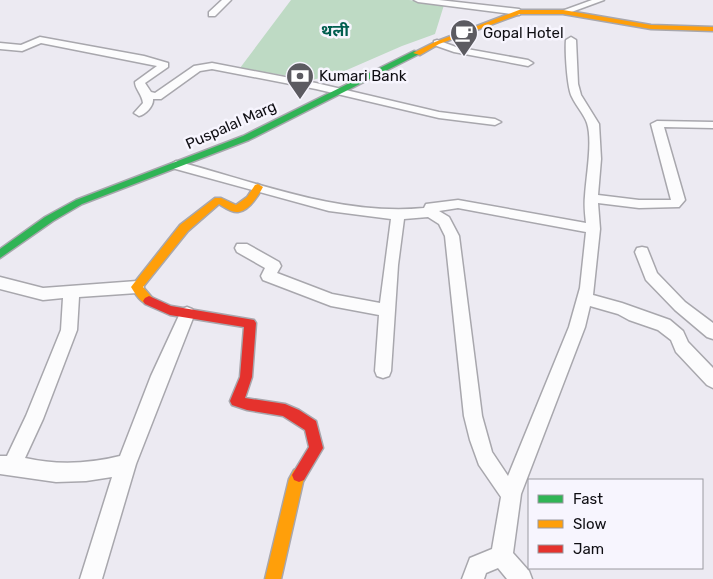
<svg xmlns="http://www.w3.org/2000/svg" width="713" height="579" font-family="Rubik,'Noto Sans Devanagari',sans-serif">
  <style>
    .green { fill: #bedac4 }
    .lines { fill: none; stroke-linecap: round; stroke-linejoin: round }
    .street-casing { stroke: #a8a7ad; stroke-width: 3 }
    .fast-casing { stroke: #a8a7ad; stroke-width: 3 }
    .slow-casing { stroke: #a8a7ad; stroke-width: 3 }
    .jam-casing { stroke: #a8a7ad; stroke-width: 3 }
    .street { fill: #fcfcfd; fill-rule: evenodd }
    .fast { fill: #30b455; fill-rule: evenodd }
    .slow { fill: #ff9f0a; fill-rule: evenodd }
    .jam { fill: #e5322d; fill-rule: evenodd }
    .labels { text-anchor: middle; stroke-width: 5; stroke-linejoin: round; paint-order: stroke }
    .far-poi-label { font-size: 15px; fill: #0f0e13; stroke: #f7f5fe; text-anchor: start }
    .far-street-label { font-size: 15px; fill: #0f0e13; stroke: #f7f5fe }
    .far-neighbourhood-label { font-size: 16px; font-weight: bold; fill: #005e4f; stroke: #f7f5fe }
  </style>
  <rect width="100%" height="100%" fill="#eceaf2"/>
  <!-- green -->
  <path class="green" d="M291,0H409L444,5L435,34L402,46L340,73L312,80L240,68Z"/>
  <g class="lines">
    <!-- street casing -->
    <g class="street-casing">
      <path id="street" d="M222,0H231L215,16H209V12Z
        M414,0H439L519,9L523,12L519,15L418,2Z
        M592,0H604L566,14L559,12Z
        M40,37L144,56L168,63V67L145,83L151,92L155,93L194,66L212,63L316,83L439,112L495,119L501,122L495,125L439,118L316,89L212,69L200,71L161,99H153C154,106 145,115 139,116L134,113L143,103C142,94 135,89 135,82L157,66L41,43L22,51L0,49V43L21,45Z
        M571,37L576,40L578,84L581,95L599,124L601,159L598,195L639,200H671L651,124L657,121L713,122V128L664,127L685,200L679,207L639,208L598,203L600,229L593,295L622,303L670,320L683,331L688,342L713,368V388L707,385L676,352L671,340L658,330L629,320L618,314L590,306L585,327L521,494L513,553L529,571L532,579H507L498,568L486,573L484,579H462L470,558L492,549L501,497L479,465L470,440L464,416L445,236L439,224L428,217L404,219L398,265L391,371L389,376L383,378L377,376L375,371L379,315L331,306L263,280L261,276L265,268L237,252L235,248L237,244H247L279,262L281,266L277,273L332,294L380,303L391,219L329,211L172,168L170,165L176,161C256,182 340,216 424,208L426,204L458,200L586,223C585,214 584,205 585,196C586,177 593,141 587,123C584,114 576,106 572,97C567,88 565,50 566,40ZM458,208L586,232L580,288L569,327L508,476L492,452L482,416L459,236L449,217L439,211Z
        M437,40L456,47L528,60L533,63L528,66L454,52L434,45V41Z
        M642,247L647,248L657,273L685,302L713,323V339L707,337L675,310L646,280L635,252L637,248Z
        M0,277L43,288L137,281L142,283L144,287L142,291L137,293L79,297L77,330L43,419L25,458C56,465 88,464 120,456L151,376L182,309L187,307L192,309L195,313L136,464L102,579H80L112,477L86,481L56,482L0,474V456H7L26,416L61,330L63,298L43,300L0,289Z"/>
    </g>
    <!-- fast casing -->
    <g class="fast-casing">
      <path id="fast" d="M414,51L421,53L249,140L82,204L53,221L0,258V249L45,217L76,200L243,136Z"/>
    </g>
    <!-- slow casing -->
    <g class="slow-casing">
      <path id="slow" d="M519,10H563L651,25L713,27V31L651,29L563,14H520L439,44L420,55L413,53L435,42Z
        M258,184L263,187C258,196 249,211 238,212C232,213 224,207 219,204L188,231L143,287L155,301L153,304C143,307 136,295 131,287L180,225L215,198H221L236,205L247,197L255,185Z
        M299,468L304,470L306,475L303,482L281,579H265L289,479L294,470Z"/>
    </g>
    <!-- jam casing -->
    <g class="jam-casing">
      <path id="jam" d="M149,296L171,306L254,320L256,323L252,377L245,398L285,404L299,410L316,421L323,448L304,480L299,482L294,480L292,475L309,447L305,430L283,416L247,410L232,405L230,401L240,377L244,327L170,315L145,304L143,301L145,298Z"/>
    </g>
    <!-- street -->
    <use href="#street" class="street"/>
    <!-- fast -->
    <use href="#fast" class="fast"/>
    <!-- slow -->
    <use href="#slow" class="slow"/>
    <!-- jam -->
    <use href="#jam" class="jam"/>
  </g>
  <!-- icons -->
  <defs>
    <g id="cafe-pin" transform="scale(1.4375)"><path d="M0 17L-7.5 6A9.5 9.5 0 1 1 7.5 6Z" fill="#5c5b61" stroke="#f7f5fe"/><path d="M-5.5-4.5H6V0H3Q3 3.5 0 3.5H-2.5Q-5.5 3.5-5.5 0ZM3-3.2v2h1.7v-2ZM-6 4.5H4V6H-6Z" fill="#fff"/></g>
    <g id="bank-pin" transform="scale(1.4375)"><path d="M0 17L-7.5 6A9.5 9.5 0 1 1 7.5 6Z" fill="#5c5b61" stroke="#f7f5fe"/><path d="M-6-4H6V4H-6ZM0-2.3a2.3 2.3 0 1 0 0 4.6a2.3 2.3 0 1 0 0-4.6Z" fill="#fff"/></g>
  </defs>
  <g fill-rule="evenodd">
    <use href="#cafe-pin" x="464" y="33"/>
    <use href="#bank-pin" x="300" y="76"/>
  </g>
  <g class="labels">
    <!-- far-poi labels -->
    <g class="far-poi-label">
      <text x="483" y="38">Gopal Hotel</text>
      <text x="319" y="81">Kumari Bank</text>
    </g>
    <!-- far-street labels -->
    <g class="far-street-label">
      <text transform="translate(231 125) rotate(-24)" y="5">Puspalal Marg</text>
    </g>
    <!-- far-neighbourhood labels -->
    <g class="far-neighbourhood-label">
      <text x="335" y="36">थली</text>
    </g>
  </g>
  <!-- legend -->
  <rect x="528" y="479" width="175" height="90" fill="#f7f5fe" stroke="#9a99a0"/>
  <rect x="538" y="495" width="25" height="8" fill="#30b455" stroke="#9a99a0"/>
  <text x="573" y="504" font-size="15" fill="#0f0e13">Fast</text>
  <rect x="538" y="520" width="25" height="8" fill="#ff9f0a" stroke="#9a99a0"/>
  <text x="573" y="529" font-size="15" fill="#0f0e13">Slow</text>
  <rect x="538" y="545" width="25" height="8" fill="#e5322d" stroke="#9a99a0"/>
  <text x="573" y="554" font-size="15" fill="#0f0e13">Jam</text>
</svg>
